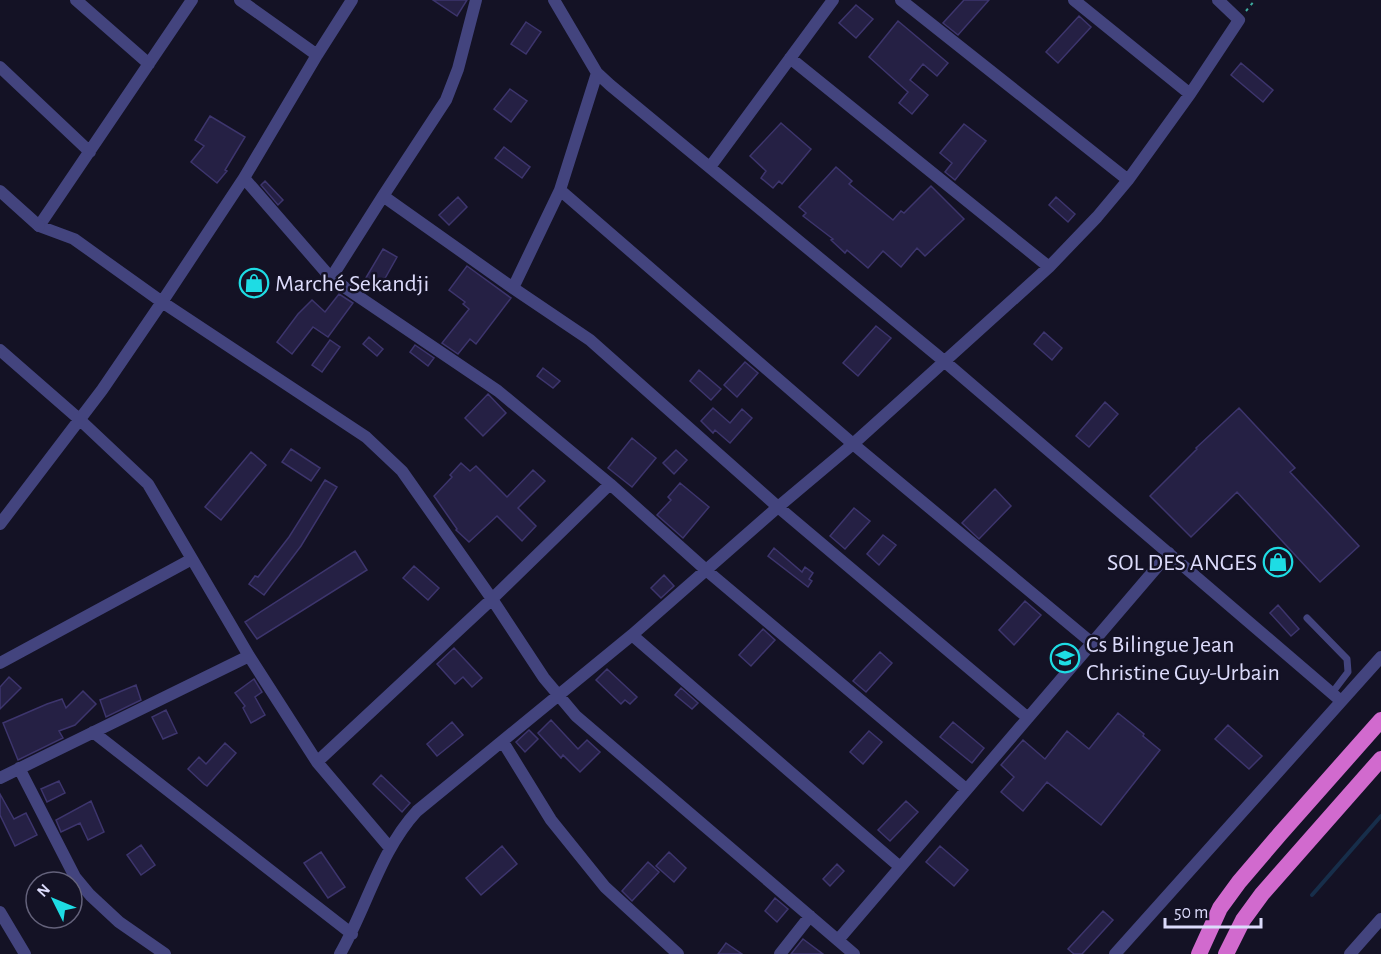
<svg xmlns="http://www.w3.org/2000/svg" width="1381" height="954" font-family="'Alegreya Sans',sans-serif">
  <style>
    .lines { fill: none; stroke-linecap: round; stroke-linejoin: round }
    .stream { stroke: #172e4a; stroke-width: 4 }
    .building { fill: #252044; stroke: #3d356d; stroke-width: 1.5 }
    .path { stroke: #3eab9e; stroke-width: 2; stroke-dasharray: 3 4.5; stroke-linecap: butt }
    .service { stroke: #43447e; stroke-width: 7 }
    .minor { stroke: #43447e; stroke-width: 12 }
    .tertiary { stroke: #43447e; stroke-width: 12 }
    .trunk { stroke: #d16ace; stroke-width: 16 }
    .labels { text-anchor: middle; stroke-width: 5; stroke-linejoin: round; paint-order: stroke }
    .poi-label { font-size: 24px; fill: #dcdbfb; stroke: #141225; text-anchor: start }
  </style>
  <rect width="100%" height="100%" fill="#141225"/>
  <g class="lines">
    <!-- stream -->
    <path class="stream" d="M1312,895L1381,816"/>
  </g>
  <!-- building -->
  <path class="building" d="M433,0H467L457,16Z
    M964,0H989L958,35L943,23Z
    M856,5L873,19L856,38L839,23Z
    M1079,16L1091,27L1058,63L1046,52Z
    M898,21L948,63L937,76L923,64L910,80L928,95L912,114L899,103L908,92L869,57Z
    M526,22L541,32L526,54L511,44Z
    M1241,63L1273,90L1263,102L1231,75Z
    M510,89L527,101L511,122L494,109Z
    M210,116L245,137L225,170L227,171L217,183L191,162L204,146L195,140Z
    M781,123L811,149L782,184L779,181L773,188L761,178L766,171L750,156Z
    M964,124L986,141L955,180L945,172L952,163L940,153Z
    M504,147L530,167L522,178L495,158Z
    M836,167L852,181L849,184L893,220L901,211L904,213L931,186L964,219L925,256L917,248L901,267L883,251L868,268L847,250L845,253L831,240L833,239L803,216L806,213L799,207Z
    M265,181L283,200L278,205L261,185Z
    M458,197L467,207L449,225L439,215Z
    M1056,197L1075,214L1068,222L1049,205Z
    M383,249L397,257L379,289L364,281Z
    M467,266L511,298L476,344L470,339L458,354L442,343L469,309L463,304L465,302L449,290Z
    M339,294L353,303L328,337L313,327L292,354L277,342L298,314L312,300L325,312Z
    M876,326L891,338L858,376L843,363Z
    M1044,332L1062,348L1052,360L1034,344Z
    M369,337L383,349L377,356L363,344Z
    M330,340L340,347L322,372L312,365Z
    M415,345L434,358L428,366L410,352Z
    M745,362L758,373L737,397L724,385Z
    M543,368L560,381L553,388L537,376Z
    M699,370L721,389L711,400L690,381Z
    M488,394L506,413L483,436L465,418Z
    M1105,402L1118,414L1089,447L1076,436Z
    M713,408L730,423L742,409L752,418L730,443L715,430L713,433L701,421Z
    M1239,408L1295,468L1290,472L1359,546L1320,582L1237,492L1191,537L1150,496L1197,449L1196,448Z
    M632,438L656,458L632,487L608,468Z
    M291,449L320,468L311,481L282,462Z
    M676,450L687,460L674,474L663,463Z
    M251,452L266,465L221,520L205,507Z
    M461,463L470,471L476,466L507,497L533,470L545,481L518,508L536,526L522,541L497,516L469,542L456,530L457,529L434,496L452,477L450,475Z
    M325,480L337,487L301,546L264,595L249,584L255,576L258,577L289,537Z
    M680,483L709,507L683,538L657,515L671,500L668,497Z
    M995,489L1011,506L979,539L962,523Z
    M854,508L870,521L845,549L830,536Z
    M883,535L896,545L879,565L867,554Z
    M774,548L802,572L805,567L813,573L809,579L812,581L808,587L768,556Z
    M355,551L367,570L257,639L245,622Z
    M414,566L439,588L428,600L403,578Z
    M664,575L674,586L661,598L651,588Z
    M1025,601L1041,615L1014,645L999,630Z
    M1278,605L1299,629L1291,636L1270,613Z
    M763,629L775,640L751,666L739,655Z
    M454,648L482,678L472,687L463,677L455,684L437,664Z
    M880,652L892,663L866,692L853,681Z
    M607,669L637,697L630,704L625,700L621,704L596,680Z
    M9,677L21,688L0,709V687Z
    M254,679L262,692L255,697L265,715L251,723L243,708L245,706L235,693Z
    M136,685L141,700L106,717L100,700Z
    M681,688L698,703L692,709L675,695Z
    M83,691L96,704L75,725L59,731L63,738L18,760L3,723L47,704L62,699L66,708Z
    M166,710L177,733L163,739L152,717Z
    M1118,713L1144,734L1143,736L1160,750L1101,825L1047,782L1023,811L1001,792L1014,777L1001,765L1023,740L1045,759L1067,731L1089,749Z
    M551,720L578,749L587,740L600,752L580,772L563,755L561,758L538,733Z
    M452,722L463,735L437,756L427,744Z
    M953,722L984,748L972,763L940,737Z
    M1228,725L1262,756L1249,769L1215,739Z
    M529,730L538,739L525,752L516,742Z
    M869,731L882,742L863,764L850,752Z
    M225,743L236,753L207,786L204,784L188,769L199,757L206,764Z
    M381,775L410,803L402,812L373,784Z
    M59,781L65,793L47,802L41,789Z
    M0,794L14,819L26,813L37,835L15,846L0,815Z
    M91,801L104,832L88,840L80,823L61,832L56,820Z
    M906,801L918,812L890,841L878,830Z
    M141,845L155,865L141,875L127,855Z
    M502,846L517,864L481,895L466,878Z
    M940,846L968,870L954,886L926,862Z
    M321,852L345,887L328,898L304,863Z
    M669,852L686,868L674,882L656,866Z
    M648,862L659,872L632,901L622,891Z
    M837,864L844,871L830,886L823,879Z
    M775,898L788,909L777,922L765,911Z
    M1103,911L1113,920L1082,954H1074L1068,949Z
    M803,939L823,954H791Z
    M726,943L742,954H718Z"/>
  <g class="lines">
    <!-- path -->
    <path class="path" d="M1246,11L1255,0"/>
    <!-- service -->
    <path class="service" d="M1307,618L1347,659L1348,672L1332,693"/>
    <!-- minor -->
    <path class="minor" d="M76,0L149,64
      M192,0L39,226L74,239L162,302L366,437L402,471L492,599L544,678L576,716L854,954
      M240,0L317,55
      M554,0L597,73L610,85L944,361L1341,701
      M901,0L1128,180
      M1074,0L1190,94
      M790,58L1049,267
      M0,67L90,152
      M710,167L833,0
      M244,178L331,278L498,391L610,484L706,570L966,789
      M560,190L853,444L1092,643
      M383,196L513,288L590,340L778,507L1028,718
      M331,278L383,196L446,100L458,69L476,0
      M513,288L560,190L597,73
      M0,350L79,419L148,484L249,656L317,762L390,848
      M0,524L102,390L162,302L244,178L317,55L352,0
      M632,635L900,867
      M0,663L192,559
      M93,732L352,934
      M503,742L551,820L605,887L678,954
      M317,762L492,599L610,484
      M19,768L75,877L90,895L119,922L165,954
      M0,778L249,656
      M0,912L25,954
      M838,940L1169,553
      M340,954C367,907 380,851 417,811L632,635L778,507L853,444L1049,267L1097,217L1128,180L1190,94L1239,20L1218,0
      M780,954L810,916
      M1115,954L1381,657
      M1350,954L1381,919"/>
    <!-- tertiary -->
    <path class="tertiary" d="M0,191L39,226"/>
    <!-- trunk -->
    <path class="trunk" d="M1199,954L1220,908L1239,882L1280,834L1381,720
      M1226,954L1243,920L1262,894L1381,759"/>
  </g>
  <!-- icons -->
  <defs>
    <g id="shop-ring" transform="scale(1.5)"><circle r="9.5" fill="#141225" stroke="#1edce4" stroke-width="1.5"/><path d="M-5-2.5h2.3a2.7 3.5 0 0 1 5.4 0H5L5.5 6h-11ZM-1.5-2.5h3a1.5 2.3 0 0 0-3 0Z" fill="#1edce4"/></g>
    <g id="school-ring" transform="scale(1.5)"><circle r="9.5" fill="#141225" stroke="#1edce4" stroke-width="1.5"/><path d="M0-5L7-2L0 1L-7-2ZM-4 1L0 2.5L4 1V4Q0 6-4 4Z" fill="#1edce4"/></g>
  </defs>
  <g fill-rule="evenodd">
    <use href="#shop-ring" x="254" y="283"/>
    <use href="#shop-ring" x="1278" y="562"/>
    <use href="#school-ring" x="1065" y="658"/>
  </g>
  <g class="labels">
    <!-- poi labels -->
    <g class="poi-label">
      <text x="275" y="291">Marché Sekandji</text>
      <text x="1257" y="570" text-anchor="end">SOL DES ANGES</text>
      <text x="1086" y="652">Cs Bilingue Jean<tspan x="1086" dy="28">Christine Guy-Urbain</tspan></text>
    </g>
  </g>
  <!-- north arrow -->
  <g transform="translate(54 900) rotate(313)"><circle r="28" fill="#141225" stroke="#64627b" stroke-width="1.5"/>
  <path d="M0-4.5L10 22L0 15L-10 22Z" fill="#1edce4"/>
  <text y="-9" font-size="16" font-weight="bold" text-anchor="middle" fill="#dcdbfb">N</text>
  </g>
  <!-- scale -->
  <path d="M1165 918v9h96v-9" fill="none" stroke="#dcdbfb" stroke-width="3"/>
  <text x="1174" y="918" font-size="18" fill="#dcdbfb" stroke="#141225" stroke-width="4.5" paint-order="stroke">50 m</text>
</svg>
